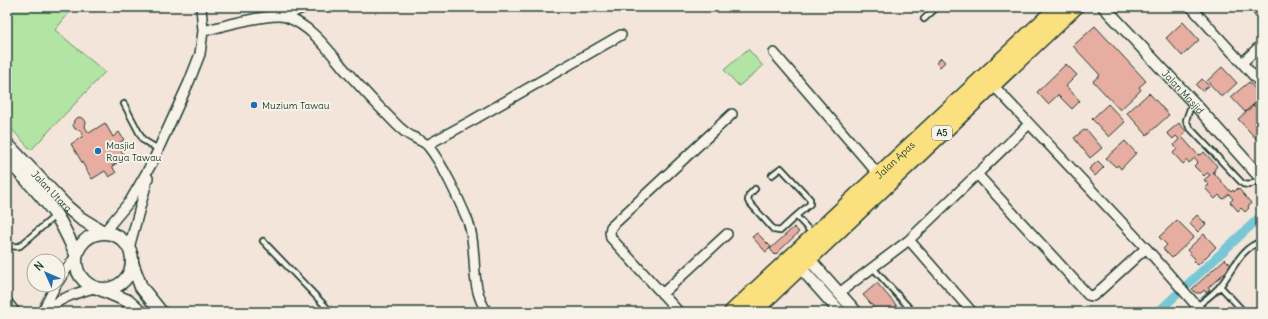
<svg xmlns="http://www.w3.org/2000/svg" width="1268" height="319" font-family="Delius,sans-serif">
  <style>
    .green { fill: #b2e4a4; stroke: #68906c }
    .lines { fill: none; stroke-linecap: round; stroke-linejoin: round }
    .canal { stroke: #79c7d6; stroke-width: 9 }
    .building { fill: #e6ada0; stroke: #1f3d34 }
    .service-casing { stroke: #1f3d34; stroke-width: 8 }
    .minor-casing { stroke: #1f3d34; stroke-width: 12 }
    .tertiary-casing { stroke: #1f3d34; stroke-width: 14 }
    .secondary-casing { stroke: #1f3d34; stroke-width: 15 }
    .trunk-casing { stroke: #1f3d34; stroke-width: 18 }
    .service { stroke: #f7f3e8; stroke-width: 4.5 }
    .minor { stroke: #f7f3e8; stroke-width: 9 }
    .tertiary { stroke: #f7f3e8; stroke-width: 11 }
    .secondary { stroke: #f7f3e8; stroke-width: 12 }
    .trunk { stroke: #fbe080; stroke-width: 15 }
    .poi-dot { fill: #1f6fb2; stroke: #f7f3e8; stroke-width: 1.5 }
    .labels { text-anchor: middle; stroke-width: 4; stroke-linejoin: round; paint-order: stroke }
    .shield { fill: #f7f3e8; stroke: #60746a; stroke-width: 1 }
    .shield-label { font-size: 9px; font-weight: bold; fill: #1f3d34 }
    .street-label { font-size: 10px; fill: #1f3d34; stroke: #f7f3e8 }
    .poi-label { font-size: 10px; fill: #1f3d34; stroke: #f7f3e8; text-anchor: start }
  </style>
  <rect width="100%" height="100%" fill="#f4e5da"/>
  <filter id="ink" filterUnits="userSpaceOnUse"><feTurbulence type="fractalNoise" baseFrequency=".025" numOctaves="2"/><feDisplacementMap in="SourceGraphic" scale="8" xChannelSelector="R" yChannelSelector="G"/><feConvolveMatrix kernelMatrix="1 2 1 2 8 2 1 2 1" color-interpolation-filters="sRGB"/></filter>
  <g filter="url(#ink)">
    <!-- green -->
    <path class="green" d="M7,7H74L55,30L105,72L31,150L7,124Z
      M748,49L763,66L739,86L724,70Z"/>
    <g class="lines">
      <!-- canal -->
      <path class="canal" d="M1158,312L1261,216"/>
    </g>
    <!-- building -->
    <path class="building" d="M1260,7H1261V22L1253,14Z
      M1183,22L1199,40L1182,56L1166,38Z
      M1095,26L1146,81L1139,87L1141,90L1120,110L1093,81L1100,75L1073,46Z
      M941,58L945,62L940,67L936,63Z
      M1066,64L1077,75L1066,86L1080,101L1072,109L1058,95L1048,104L1037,92Z
      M1222,67L1237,83L1222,97L1207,81Z
      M1202,79L1209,86L1202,91L1196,85Z
      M1249,82L1261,96V98L1245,112L1231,97Z
      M1149,93L1169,115L1147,135L1127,113Z
      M1108,104L1125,122L1109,137L1092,119Z
      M1254,105L1261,113V144L1238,119Z
      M79,117L84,119L86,122L85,127L89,133L105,123L113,137L119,132L124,140L117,144L126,158L112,166L116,173L109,177L105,171L92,179L71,144L83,136L80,130L75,129L73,125L74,120Z
      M1179,123L1186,131L1182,137L1198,155L1200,154L1201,155L1204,152L1217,166L1214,170L1215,171L1213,172L1231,192L1233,190L1234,192L1238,188L1251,203L1248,207L1249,208L1245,212L1241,208L1238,211L1230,202L1233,199L1229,194L1223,199L1219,195L1215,199L1205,188L1209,185L1204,180L1210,175L1207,173L1204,176L1194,166L1198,162L1195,158L1189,163L1187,160L1183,164L1173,153L1177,149L1174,145L1179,139L1176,136L1173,139L1167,133Z
      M1084,130L1086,131L1087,130L1102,148L1090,158L1074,138Z
      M1125,141L1136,153L1121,169L1118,165L1116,167L1106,158Z
      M1098,161L1104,167L1095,176L1089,169Z
      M1197,215L1206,224L1198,232L1189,223Z
      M1177,220L1194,237L1172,258L1163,249L1167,245L1159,237Z
      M794,227L799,232L775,255L770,249Z
      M757,233L771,247L766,252L752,237Z
      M1204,234L1216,247L1198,265L1193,261L1195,259L1187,250Z
      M1225,259L1232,266L1208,288L1210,290L1206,293L1204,290L1201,293H1196L1192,289Z
      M877,283L902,312H878L863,295Z"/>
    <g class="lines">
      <!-- service casing -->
      <g class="service-casing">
        <path id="service" d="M924,19L937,7
          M1192,103L1186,120L1189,127L1243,184L1249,185L1261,179
          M124,104L143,140L158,149
          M772,175L781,168L810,199V204L796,216
          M755,189L749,195L748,201L774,230L780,231L796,216L812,233
          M263,241L331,312
          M7,242C11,247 14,247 20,246L56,215
          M873,268L913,312
          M1220,286L1244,312
          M1197,306C1205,300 1215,293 1221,285C1233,270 1241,247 1261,242"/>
      </g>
      <!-- minor casing -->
      <g class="minor-casing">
        <path id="minor" d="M1191,7L1261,84
          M284,16L305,7
          M203,31C219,27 272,12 286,17C312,26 329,51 346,71C362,89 379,107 396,124C401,129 407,134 413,137C418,140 425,142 428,146C444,166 458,198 468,221C479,251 468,285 487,312
          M774,53L879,175
          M1242,63L1261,45
          M993,85L1146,248L1202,312
          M427,145L473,120L621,35
          M977,174L1088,295L1093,296L1097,293L1146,248
          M104,232L130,201L152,163L189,82L200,54L203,31L201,7
          M909,240L972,312
          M129,248L148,178
          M58,282L75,257
          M839,293L909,240L1029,124
          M662,294L727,234
          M7,302L15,312
          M761,304L768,312
          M42,312L56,285
          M45,312C59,298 76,293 94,288
          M679,312L611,238L610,232L611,227L732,114"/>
      </g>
      <!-- tertiary casing -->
      <g class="tertiary-casing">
        <g id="tertiary">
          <path id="s1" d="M1104,7L1193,102L1261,178"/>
          <path d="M809,259L856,312"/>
          <path d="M800,267L840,312"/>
        </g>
      </g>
      <!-- secondary casing -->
      <g class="secondary-casing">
        <g id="secondary">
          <path id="s2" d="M7,144L66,206L80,218L103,232"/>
          <path d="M7,159C24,177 42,195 56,215C64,227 70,241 76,254"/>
          <circle cx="104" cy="261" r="28"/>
          <path d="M132,263L141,287L161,312"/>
          <path d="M100,289L128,301L140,312"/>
        </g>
      </g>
      <!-- trunk casing -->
      <g class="trunk-casing">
        <g id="trunk">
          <path id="s3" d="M732,312L1058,7"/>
          <path d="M753,312L1075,7"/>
        </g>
      </g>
      <!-- service -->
      <use href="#service" class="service"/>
      <!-- minor -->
      <use href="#minor" class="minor"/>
      <!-- tertiary -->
      <use href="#tertiary" class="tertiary"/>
      <!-- secondary -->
      <use href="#secondary" class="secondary"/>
      <!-- trunk -->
      <use href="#trunk" class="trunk"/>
    </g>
  </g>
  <!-- markers -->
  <g class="poi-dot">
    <circle cx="254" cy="105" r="4"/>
    <circle cx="98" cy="151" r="4"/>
  </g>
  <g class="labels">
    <!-- shield labels -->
    <rect class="shield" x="932" y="126" width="20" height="14" rx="3"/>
    <g class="shield-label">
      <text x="942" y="136">A5</text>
    </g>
    <!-- street labels -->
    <g class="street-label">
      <text dy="4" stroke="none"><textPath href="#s1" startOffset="116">Jalan Masjid</textPath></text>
      <text dy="4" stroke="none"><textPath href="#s3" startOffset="223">Jalan Apas</textPath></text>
      <text dy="4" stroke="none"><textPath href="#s2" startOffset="65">Jalan Utara</textPath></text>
    </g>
    <!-- poi labels -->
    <g class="poi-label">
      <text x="262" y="109">Muzium Tawau</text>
      <text x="106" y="149">Masjid<tspan x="106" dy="12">Raya Tawau</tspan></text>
    </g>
  </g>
  <!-- margin -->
  <rect width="1268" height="319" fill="none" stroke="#f7f3e8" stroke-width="24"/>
  <rect x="12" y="12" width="1244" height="295" fill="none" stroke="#1f3d34" stroke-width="1.5" filter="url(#ink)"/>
  <!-- north arrow -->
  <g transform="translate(46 273) rotate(315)"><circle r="19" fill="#f7f3e8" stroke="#a1aaa0"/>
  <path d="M0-3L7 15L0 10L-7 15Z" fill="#1f6fb2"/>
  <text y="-6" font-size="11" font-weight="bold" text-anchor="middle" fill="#1f3d34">N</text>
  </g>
</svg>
